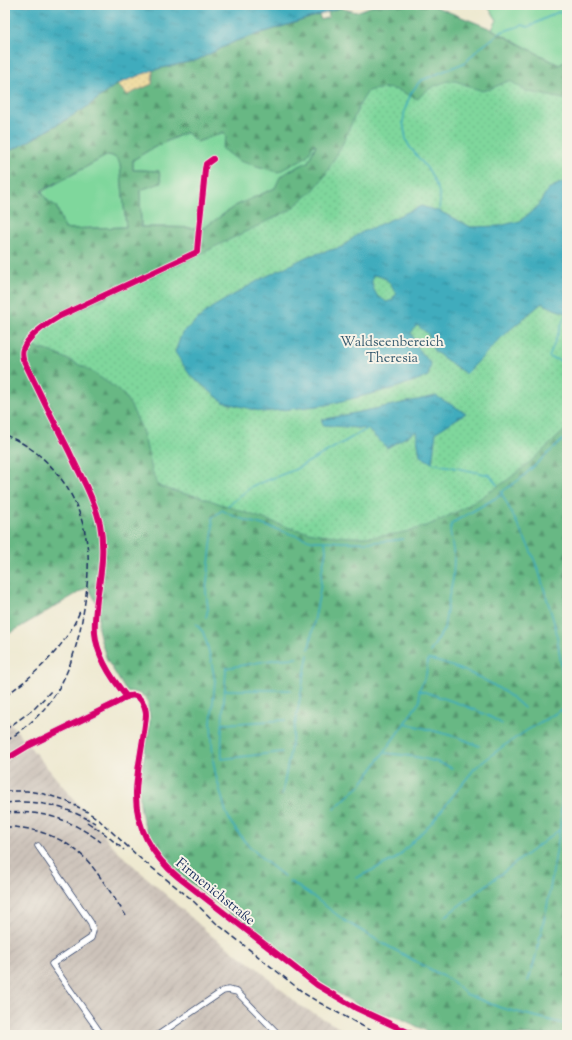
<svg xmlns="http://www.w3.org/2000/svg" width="572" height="1040" font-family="'Sorts Mill Goudy',serif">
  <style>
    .industrial { fill: url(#industrial-furrows) }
    .green { fill: #7fd79c; stroke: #4d837d }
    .forest { fill: url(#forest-firs); stroke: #417471; fill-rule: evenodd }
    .sand { fill: url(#sand-dots); stroke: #84847e }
    .park { fill: url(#park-dots); stroke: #4d837d }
    .water { fill: url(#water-ripples); stroke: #2d6e8e; fill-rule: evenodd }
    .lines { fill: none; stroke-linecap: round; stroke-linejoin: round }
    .stream { stroke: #3facbd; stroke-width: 1.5 }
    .minor-casing { stroke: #3b4b6f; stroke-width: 7 }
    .minor { stroke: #fff; stroke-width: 5.5 }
    .rail { stroke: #1b2f5e; stroke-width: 1.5; stroke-dasharray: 6 3; stroke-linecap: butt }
    .cycleway-casing { stroke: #f7f3e8; stroke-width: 8 }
    .cycleway { stroke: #d6006c; stroke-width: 6 }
    .labels { text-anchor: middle; stroke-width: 4; stroke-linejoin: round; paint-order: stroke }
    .park-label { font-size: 14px; fill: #34596e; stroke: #f7f3e8 }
    .street-label { font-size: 14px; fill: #1b2f5e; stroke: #f7f3e8 }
  </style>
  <defs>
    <pattern id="industrial-furrows" width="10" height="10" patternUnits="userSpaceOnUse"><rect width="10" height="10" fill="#ccc2b9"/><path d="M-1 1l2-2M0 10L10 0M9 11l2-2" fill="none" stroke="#afa7a1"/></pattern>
    <pattern id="forest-firs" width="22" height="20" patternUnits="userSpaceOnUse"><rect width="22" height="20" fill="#67b884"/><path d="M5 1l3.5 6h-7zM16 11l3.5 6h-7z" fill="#54966f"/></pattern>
    <pattern id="sand-dots" width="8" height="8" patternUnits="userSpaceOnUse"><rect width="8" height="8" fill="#eeda9e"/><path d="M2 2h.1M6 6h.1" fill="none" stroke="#ccbb8a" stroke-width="1.8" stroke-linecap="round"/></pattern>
    <pattern id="park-dots" width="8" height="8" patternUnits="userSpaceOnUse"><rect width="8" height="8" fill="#7fd79c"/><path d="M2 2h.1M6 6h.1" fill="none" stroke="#6db989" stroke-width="1.8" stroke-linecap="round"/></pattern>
    <pattern id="water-ripples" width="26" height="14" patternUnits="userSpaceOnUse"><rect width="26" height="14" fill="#3facbd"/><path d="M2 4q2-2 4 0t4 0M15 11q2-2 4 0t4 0" fill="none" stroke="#348c9d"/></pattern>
  </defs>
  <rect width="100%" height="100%" fill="#f7f3e8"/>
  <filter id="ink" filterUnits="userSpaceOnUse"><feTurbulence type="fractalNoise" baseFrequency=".025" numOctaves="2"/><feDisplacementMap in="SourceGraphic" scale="8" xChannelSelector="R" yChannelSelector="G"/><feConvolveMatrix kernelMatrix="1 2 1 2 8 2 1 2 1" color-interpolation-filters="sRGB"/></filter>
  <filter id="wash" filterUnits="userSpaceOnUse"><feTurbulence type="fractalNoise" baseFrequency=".012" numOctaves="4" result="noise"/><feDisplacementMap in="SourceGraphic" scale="16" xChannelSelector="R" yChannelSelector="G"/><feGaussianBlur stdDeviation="0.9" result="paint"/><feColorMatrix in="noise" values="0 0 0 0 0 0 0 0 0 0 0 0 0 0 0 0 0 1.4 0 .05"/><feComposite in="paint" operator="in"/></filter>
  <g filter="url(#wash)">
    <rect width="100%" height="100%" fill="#eee9d0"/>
    <!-- industrial -->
    <path class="industrial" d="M5,717L116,850L213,937L256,967L299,1005L352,1035H5Z"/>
    <!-- green -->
    <path class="green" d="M488,5H567V60L559,65L492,29L497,20L488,7Z
      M187,132L197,142L224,132L226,138L316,145L308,162L291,170L275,188L235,206L204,228L169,227H141L140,190L161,182L159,171L141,170H133V160L151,149Z
      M108,155C114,156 117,158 120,164L126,227L65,229L56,206L48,201L41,192Z"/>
    <!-- forest -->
    <path class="forest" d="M375,5H434V6L489,28L559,65L567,60V1035H434L402,1019L363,1008L327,987L311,976L173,869C157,852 145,834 141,811C137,788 143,763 147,740C148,733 150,726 150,719C150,715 149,711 148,707C148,706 148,701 148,701C144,693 134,692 126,691L107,660L101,641L98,628L99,607L88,587L5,636V153C32,140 58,125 83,109C95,102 105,92 117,84L127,95L152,84L153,70L197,60L236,41L319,15L321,20L329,17L328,12L340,8L356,12ZM186,132L197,142L224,132L226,138L222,148L239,161L278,172L306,157L314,144L316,145L308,162L291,170L280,177L275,188L235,206L204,228L141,227L140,190L161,183L159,171L141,170H133V160L151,149ZM108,155C114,156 117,158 120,164L126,227L65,229L56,206L48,201L41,191Z"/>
    <!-- sand -->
    <path class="sand" d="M153,70L152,84L127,95L117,84Z"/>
    <!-- park -->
    <path class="park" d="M448,81H456L482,91L490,89L508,81L512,82L526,91L567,100V428C548,446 530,463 510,478C498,487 486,494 474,502C455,513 435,524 413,530C372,541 331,538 290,528L198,496L181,493L161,487L157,484L153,474L145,440L141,427L131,406L124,395L116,388L86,368L52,352L31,346L37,335L51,325L70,314L188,260L290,210L313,191L324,177L343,143L360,104L368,91C377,89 387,87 397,90C404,92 411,97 418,99C426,89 436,85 448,81Z"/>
    <!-- water -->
    <path class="water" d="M5,5H347L319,15L236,41L197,60L153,70L117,84L84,109L51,128L24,144L5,153Z
      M567,180V312L566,313L554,309L542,303L505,334L466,374L434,351L428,334L417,325L411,333L418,348L431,364L428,376L395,388L326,405L263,412L223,402L190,375L175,352L182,333L211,308L259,280L308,256L342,247L358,234L421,206L441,212L471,227L499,226L520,221L537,207L548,189ZM373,275C388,277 389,282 397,294L393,297V300L386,302L383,299L378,297C374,290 370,284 373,275Z
      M436,396L466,413L436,432L432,463L420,456L416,431L387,448L367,429L323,425L321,420Z"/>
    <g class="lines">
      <!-- stream -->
      <path class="stream" d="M439,211L440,199L439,192L430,172L409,146L406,139L403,122L405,109L411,93L420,81L466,62L477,50L488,42L501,32L523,25L528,27L558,12L567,11
        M566,313L549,357L567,363
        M432,463L490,475L497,485
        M501,492L530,549L539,572L556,629L564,686L563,703
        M228,506L252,486L294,470L367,429
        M206,617L208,609L206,591L213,529L212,518L222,510C233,518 246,520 259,524C278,529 296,537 315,541C319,541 323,541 327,541C353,543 378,543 403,539
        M196,624L203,632L207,644L212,665L215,681L211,723L213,760L216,776L226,812L231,823L245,842L265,861L284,876
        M309,649L320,590L322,570L326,551L325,541
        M430,652L444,629L449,596L453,579L454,557L450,530L452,523L501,495L503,491L520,479L567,436
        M225,690H291
        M419,690C434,695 449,700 463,705C478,711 489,715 502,724
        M405,723L460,738L479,746
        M222,724L286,720
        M282,752L222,759C220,728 225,698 226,668L278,659L297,658
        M384,753C407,755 431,758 452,768
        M282,795L308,655
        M334,809L349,795L361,785L420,701L419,690L426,675L428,659C463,668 497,682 524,708
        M356,878L397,858L432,822L475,768L502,747L529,729L563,709L566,740L560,829L547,907L534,963L528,981
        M289,881L311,895L345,921L384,944L450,980L466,994L501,1008L561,1023L567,1026
        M444,917L559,830"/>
    </g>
  </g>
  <g filter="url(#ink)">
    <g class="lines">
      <!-- minor casing -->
      <g class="minor-casing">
        <path id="minor" d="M127,697C111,678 97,657 95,633C94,621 96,610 97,599C101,574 105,549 100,524C94,498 80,475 69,451C53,420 38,390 23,359C22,355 22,352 23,349C28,336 48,323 60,316L197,252C199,224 203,197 205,169L206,164L213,159
          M5,760L28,746L114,704C119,702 123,698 129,696C140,693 146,706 146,715C144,741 137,766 136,792C135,826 152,856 178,877L317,985L356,1008L414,1035
          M38,846L91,923L93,931L91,938L52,964L99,1031L102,1035
          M158,1035L223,991L228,990L237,992L279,1035
          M396,1035L400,1028"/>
      </g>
      <!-- minor -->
      <use href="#minor" class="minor"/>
      <!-- rail -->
      <path class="rail" d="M5,435C54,454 84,502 88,553C89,575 86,598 82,620C77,647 68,676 52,699C39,717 23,730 5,742
        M5,696C36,674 66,647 80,611
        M5,730L35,708L51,691
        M5,791H27L40,793L62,799L86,811L98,819L141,859L190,898L216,923L289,981L305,994L320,1003L379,1035
        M5,803C37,799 67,807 95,823
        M5,813C44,810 70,819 101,842
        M87,822L105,834L124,850
        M5,827C36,826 71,840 91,865C103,880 115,899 126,916"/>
      <!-- cycleway casing -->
      <g class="cycleway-casing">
        <path id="cycleway" d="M127,697C111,678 97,657 95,633C94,621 96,610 97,599C101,574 105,549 100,524C94,498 80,475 69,451C53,420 38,390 23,359C22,355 22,352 23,349C28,336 48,323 60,316L197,252C199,224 203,197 205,169L206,164L213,159
          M5,760L28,746L114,704C119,702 123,698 129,696C140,693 146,706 146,715C144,741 137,766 136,792C135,826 152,856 178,877L317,985L356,1008L414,1035"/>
      </g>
      <!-- cycleway -->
      <use href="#cycleway" class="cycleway"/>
    </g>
  </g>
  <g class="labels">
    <!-- park labels -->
    <g class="park-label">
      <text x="392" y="346">Waldseenbereich<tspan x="392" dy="16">Theresia</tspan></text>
    </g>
    <!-- street labels -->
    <g class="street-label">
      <text transform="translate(216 891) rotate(39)" y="5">Firmenichstraße</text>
    </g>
  </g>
  <!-- margin -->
  <rect width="572" height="1040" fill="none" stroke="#f7f3e8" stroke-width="20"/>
</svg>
